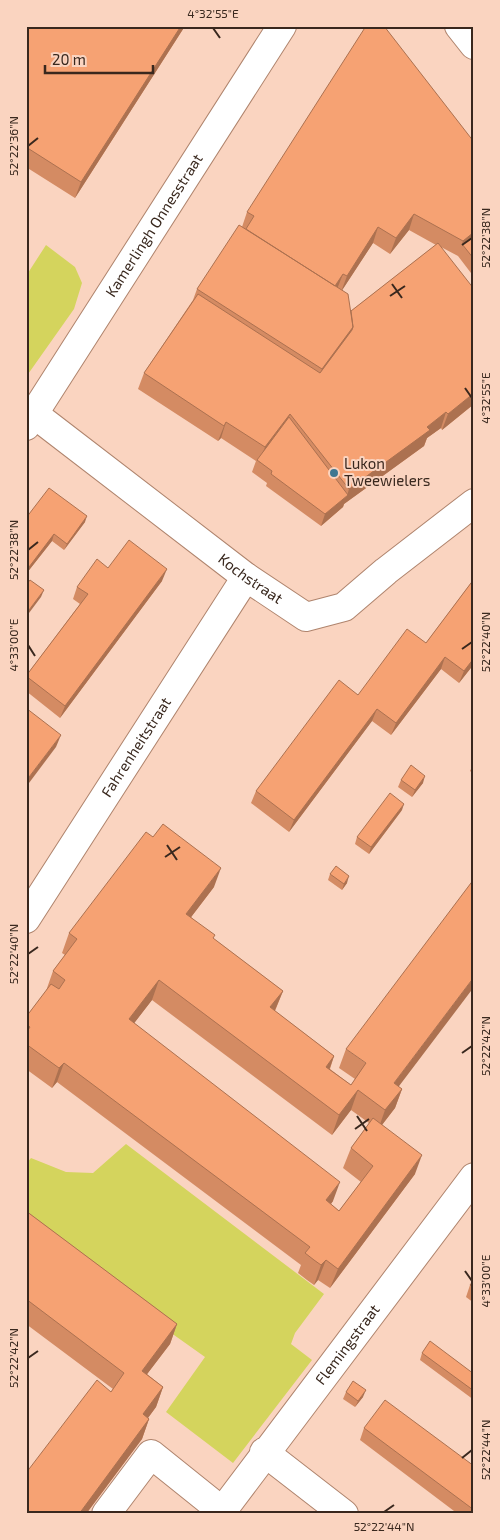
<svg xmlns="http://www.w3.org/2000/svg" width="500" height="1540" font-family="'Exo 2',sans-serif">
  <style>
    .green { fill: #d4d45d }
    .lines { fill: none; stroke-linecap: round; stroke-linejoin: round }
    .minor-casing { stroke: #af846d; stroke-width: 30 }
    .minor { stroke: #fff; stroke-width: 28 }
    .wall { fill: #d48b63; fill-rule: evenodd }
    .shaded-wall { fill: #ac7150 }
    .building { fill: #f6a273; stroke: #ac7150 }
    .ticks { fill: none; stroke: #39281e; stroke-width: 2 }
    .poi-dot { fill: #3e7791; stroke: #fad4c0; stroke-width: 2 }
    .labels { text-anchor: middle; stroke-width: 4; stroke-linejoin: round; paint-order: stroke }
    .street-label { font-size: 15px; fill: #39281e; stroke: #fad4c0 }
    .poi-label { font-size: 15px; fill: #39281e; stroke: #fad4c0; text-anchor: start }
    .neatline { fill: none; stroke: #39281e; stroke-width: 2 }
    .ticks-label { font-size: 12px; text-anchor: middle; fill: #39281e }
  </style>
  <rect width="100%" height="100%" fill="#fad4c0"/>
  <!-- green -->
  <path class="green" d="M46,245L75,267L82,283L74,309L26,377V276Z
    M126,1144L324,1294L295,1333L291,1344L312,1360L233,1463L166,1412L205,1357L26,1230V1164L31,1158L66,1172L93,1173Z"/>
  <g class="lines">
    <!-- minor casing -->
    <g class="minor-casing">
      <g id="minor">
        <path d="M459,26L474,45"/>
        <path id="s1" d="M34,414L246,577L306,617L344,607L386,571L474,503"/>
        <path id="s2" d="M26,426L282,26"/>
        <path id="s3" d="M26,919L246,577"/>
        <path d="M264,1452L344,1514"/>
        <path d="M106,1514L151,1454L222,1511"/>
        <path id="s4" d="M220,1514L474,1177"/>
      </g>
    </g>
    <!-- minor -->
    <use href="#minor" class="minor"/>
  </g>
  <!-- wall -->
  <path class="wall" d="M26,26H185L75,198L26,167Z
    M474,142V277L458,256L441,247L474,404L442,430L441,428L427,438L424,446L344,504L343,507L321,526L266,486L267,483L252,472L256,461L221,438L218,441L138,389L144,373L193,300L197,289L242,227L247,212ZM409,230L436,245L351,311L342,290L373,243L390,254Z
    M26,518L85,522L64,550L52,541L26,574Z
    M108,568L162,581L60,718L26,691V676L80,604L73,599L77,587Z
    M474,579V664L459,683L441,669L391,735L372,721L289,832L251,803L256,791L358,695L426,643Z
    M474,763V774L470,771Z
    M401,780L423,783L412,797L398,787Z
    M402,810L369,854L355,844L357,837Z
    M330,874L347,883L342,890L328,880Z
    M214,887L191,917L214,939L283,991L275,1011L334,1056L330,1069L351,1085L355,1079L339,1068L346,1049L402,1089L395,1108L382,1125L415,1174L330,1288L318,1280L314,1285L307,1280L298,1273L301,1265L57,1082L52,1088L26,1069V1017L46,991L53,971L65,955L62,953L69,933ZM152,1000L332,1135L351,1110L369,1123L351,1148L343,1168L361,1182L339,1211L331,1204L333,1201L134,1023Z
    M26,1211L177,1324L170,1344L147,1374L163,1387L156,1407L148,1418L149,1419L142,1439L86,1514H26L113,1389L26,1324Z
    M474,1280V1303L466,1297L470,1285Z
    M422,1353L474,1374V1400L420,1360Z
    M346,1392L363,1397L355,1407L343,1399Z
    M364,1428L474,1466V1514H458L360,1440Z"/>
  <!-- shaded-wall -->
  <path class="shaded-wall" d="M181,26H185L75,198L81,182Z
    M414,214L409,230L390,254L396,238Z
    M378,227L373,243L341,292L347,276Z
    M474,232V244H462L463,241Z
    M343,274L337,289H333Z
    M353,327L346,346L315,388L322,369Z
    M474,393V404L442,430L448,414Z
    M446,412L441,428L427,438L424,446L344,504L343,507L321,526L325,514L347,496L349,489L427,427Z
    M290,414L284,429L259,463L265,447Z
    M226,422L221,438L218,441L224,426Z
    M87,516L85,522L64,550L67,544Z
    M54,534L52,541L26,574V571Z
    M167,569L162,581L60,718L65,706Z
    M44,590L41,597L26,617V614Z
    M445,657L441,669L391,735L396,723Z
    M474,658V664L459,683L464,671Z
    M377,709L372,721L289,832L294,820Z
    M61,735L56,747L26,787V781Z
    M425,776L423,783L412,797L415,790Z
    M404,804L402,810L369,854L371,847Z
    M221,868L214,887L179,933L186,914Z
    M349,876L347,883L342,890L344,884Z
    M474,977V987L387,1102L394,1083Z
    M159,980L152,1000L122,1039L129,1019Z
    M283,991L275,1010L263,1027L270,1007Z
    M334,1056L327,1076L326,1067Z
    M64,1063L57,1082L52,1088L59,1068Z
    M402,1089L395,1108L378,1130L385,1110Z
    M358,1090L351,1110L332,1135L339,1115Z
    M422,1155L415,1174L330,1288L338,1269Z
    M340,1182L333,1201L319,1220L326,1200Z
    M326,1260L318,1280L314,1285L321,1265Z
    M177,1324L170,1344L135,1390L142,1371Z
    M163,1387L156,1407L136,1434L143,1414Z
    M366,1390L363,1397L355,1407L358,1401Z
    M149,1419L142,1439L86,1514H79Z"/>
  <!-- building -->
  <path class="building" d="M26,26H181L81,182L26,147Z
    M366,26H384L474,142V232L463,241L414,214L396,238L378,227L347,276L343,274L335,286L246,229L254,216L247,212Z
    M239,225L348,294L353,327L322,369L197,289Z
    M474,235V259L462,244Z
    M438,243L474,289V393L448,414L446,412L427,427L430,430L349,489L290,414L265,447L226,422L224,426L144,373L198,294L320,373L352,330L353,327L351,311Z
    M289,417L348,495L325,514L271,474L272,471L257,460Z
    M49,488L87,516L67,544L54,534L26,571V518Z
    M129,540L167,569L65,706L26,676L88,594L77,587L97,559L108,568Z
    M474,579V658L464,671L445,657L396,723L377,709L294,820L256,791L339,680L358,695L407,629L426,643Z
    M30,580L44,590L26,614V585Z
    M26,708L61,735L26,781Z
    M411,765L425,776L415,790L401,780Z
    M390,793L404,804L371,847L357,837Z
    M163,824L221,868L186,914L215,935L213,938L283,991L270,1007L334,1056L326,1067L351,1085L366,1063L346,1049L474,879V977L394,1083L402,1089L385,1110L358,1090L339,1115L159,980L129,1019L340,1182L326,1200L339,1211L373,1166L351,1148L373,1118L422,1155L338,1269L326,1260L321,1265L314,1260L305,1253L310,1247L64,1063L59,1068L26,1044V1033L30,1027L26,1024V1017L51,984L59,989L65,980L53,971L77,939L69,933L146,832L153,837Z
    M336,866L349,876L344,884L330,874Z
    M26,1211L177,1324L142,1371L163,1387L143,1414L149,1419L79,1514H26V1473L97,1380L111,1392L124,1373L26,1299Z
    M474,1280V1288L470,1285Z
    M430,1341L474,1374V1391L422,1353Z
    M353,1381L366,1390L358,1401L346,1392Z
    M385,1400L474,1466V1510L364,1428Z"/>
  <!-- ticks -->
  <path class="ticks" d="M213,28L220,38M28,146L38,138M462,245L472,238M392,284L402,298M390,296L405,286M465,388L472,398M28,550L38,542M28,645L35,656M462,649L472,642M167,845L177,860M165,857L180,847M28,954L38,947M462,1053L472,1046M357,1116L367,1131M355,1129L369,1119M465,1271L472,1281M28,1358L38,1351M462,1458L472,1450M384,1512L394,1505"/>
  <!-- markers -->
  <circle class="poi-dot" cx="334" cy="473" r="5"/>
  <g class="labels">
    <!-- street labels -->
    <g class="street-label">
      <text dy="5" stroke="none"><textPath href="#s2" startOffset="238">Kamerlingh Onnesstraat</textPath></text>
      <text dy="5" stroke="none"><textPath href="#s1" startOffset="272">Kochstraat</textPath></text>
      <text dy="5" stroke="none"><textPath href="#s3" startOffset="204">Fahrenheitstraat</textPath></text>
      <text dy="5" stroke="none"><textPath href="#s4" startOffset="212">Flemingstraat</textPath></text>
    </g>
    <!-- poi labels -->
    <g class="poi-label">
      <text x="344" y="469">Lukon<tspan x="344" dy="17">Tweewielers</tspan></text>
    </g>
  </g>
  <!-- border -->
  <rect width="500" height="1540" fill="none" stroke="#fad4c0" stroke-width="55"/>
  <!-- scale -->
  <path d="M45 65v8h108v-8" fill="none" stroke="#39281e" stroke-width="2.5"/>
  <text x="52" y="65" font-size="15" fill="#39281e" stroke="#fad4c0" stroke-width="4" paint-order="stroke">20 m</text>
  <rect x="28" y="28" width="444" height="1484" class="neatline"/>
  <g class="ticks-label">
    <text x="213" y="18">4°32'55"E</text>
    <text transform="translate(14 146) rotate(-90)" y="4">52°22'36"N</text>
    <text transform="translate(486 238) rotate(-90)" y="4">52°22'38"N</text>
    <text transform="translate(486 398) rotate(-90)" y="4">4°32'55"E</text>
    <text transform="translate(14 550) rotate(-90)" y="4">52°22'38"N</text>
    <text transform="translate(486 642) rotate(-90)" y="4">52°22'40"N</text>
    <text transform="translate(14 645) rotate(-90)" y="4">4°33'00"E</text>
    <text transform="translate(14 954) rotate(-90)" y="4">52°22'40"N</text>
    <text transform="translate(486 1046) rotate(-90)" y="4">52°22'42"N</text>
    <text transform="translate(486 1281) rotate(-90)" y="4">4°33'00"E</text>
    <text transform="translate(14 1358) rotate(-90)" y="4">52°22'42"N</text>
    <text transform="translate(486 1450) rotate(-90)" y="4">52°22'44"N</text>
    <text x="384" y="1531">52°22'44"N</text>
  </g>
</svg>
